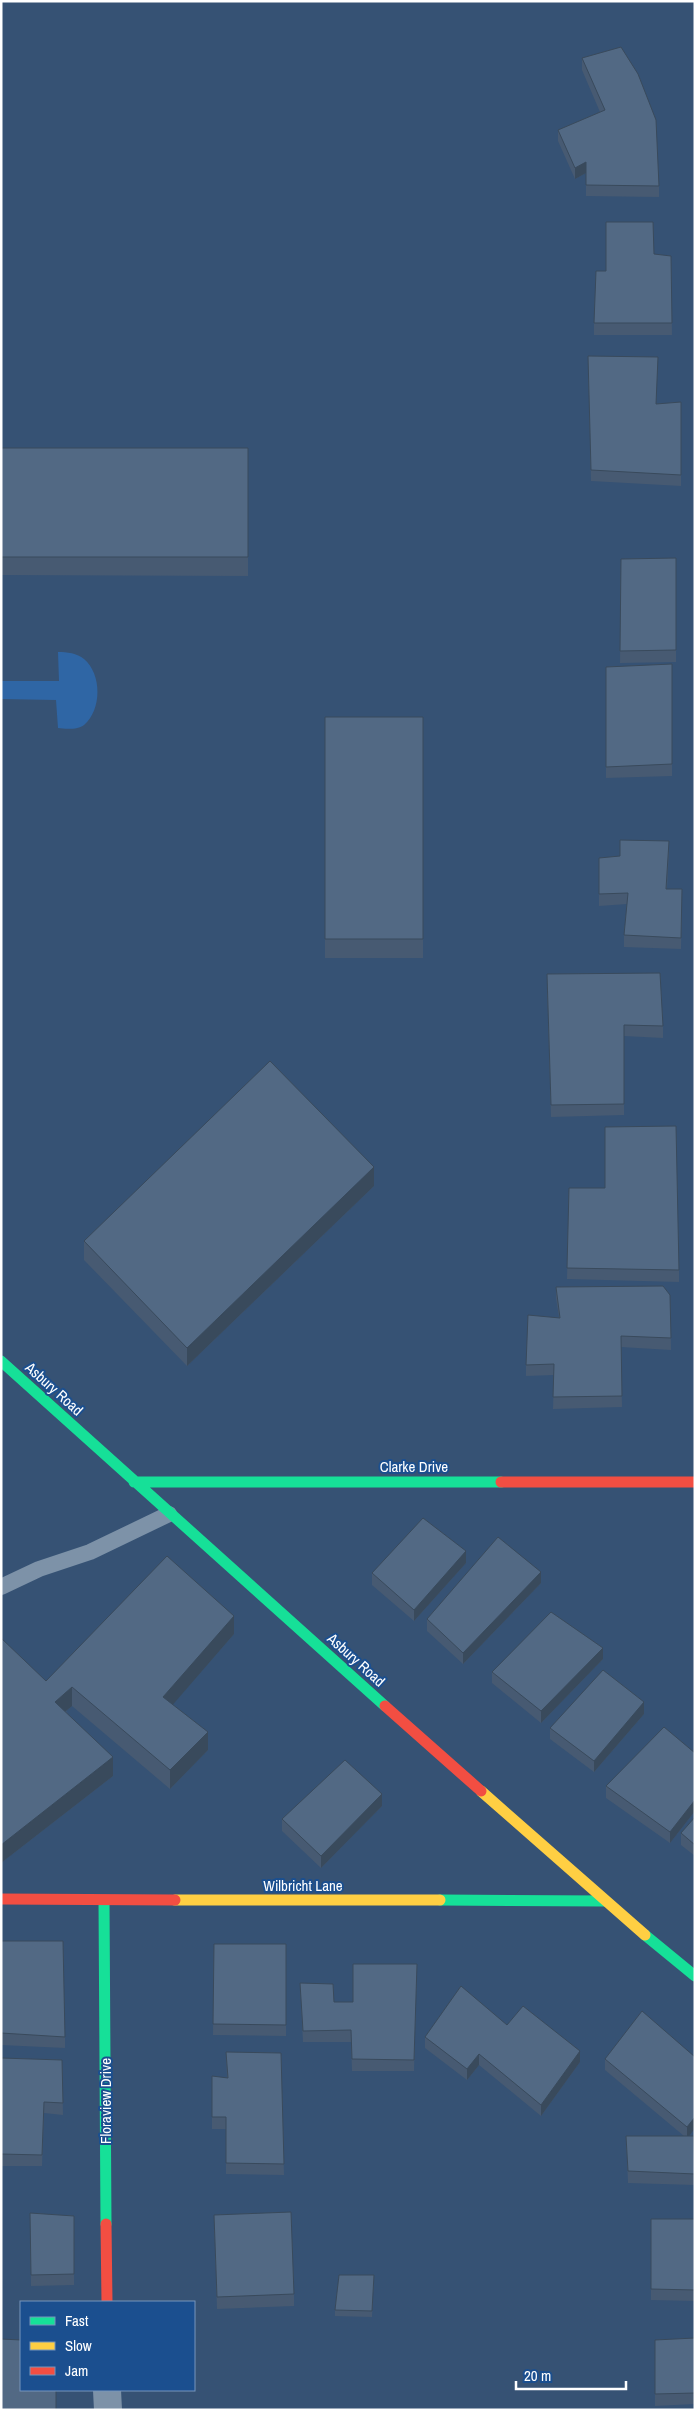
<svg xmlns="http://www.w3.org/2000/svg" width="696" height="2411" font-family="'Archivo Narrow',sans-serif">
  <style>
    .green { fill: #2f66a5 }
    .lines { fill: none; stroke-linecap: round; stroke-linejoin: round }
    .lane { stroke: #7d92a8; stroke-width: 16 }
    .street { stroke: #7d92a8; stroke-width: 28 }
    .fast { stroke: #16e098; stroke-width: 11 }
    .slow { stroke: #ffcf43; stroke-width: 11 }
    .jam { stroke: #f24e42; stroke-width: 11 }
    .wall { fill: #475a72 }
    .shaded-wall { fill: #394a5c }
    .building { fill: #526984; stroke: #394a5c }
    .labels { text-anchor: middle; stroke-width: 4; stroke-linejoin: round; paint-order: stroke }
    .street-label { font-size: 15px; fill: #fff; stroke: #1b4f8f }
  </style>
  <rect width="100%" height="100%" fill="#365274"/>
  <!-- green -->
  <path class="green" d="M58,652C67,652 77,653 84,659C102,674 102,710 84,725C78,730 65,729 58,728L56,700L1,699V681H59Z"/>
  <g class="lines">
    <!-- lane -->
    <path class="lane" d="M1,1587L39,1569L90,1552L169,1514"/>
    <!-- street -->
    <path class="street" d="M107,2390L108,2410"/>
    <!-- fast -->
    <path class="fast" d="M1,1361L385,1706
      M134,1482H501
      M440,1900L605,1901
      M104,1901L106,2224
      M645,1935L695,1976"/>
    <!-- slow -->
    <path class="slow" d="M481,1791L645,1935
      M175,1900H440"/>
    <!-- jam -->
    <path class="jam" d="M501,1482H695
      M385,1706L481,1791
      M1,1899L175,1900
      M106,2224L107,2302"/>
  </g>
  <!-- wall -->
  <path class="wall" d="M582,58L659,186V197L586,196V173L575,179L558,141V130L600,112L582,70Z
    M654,254L671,256L672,335H594V323Z
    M588,356L657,404L681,402V486L591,481Z
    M1,448H248V576L1,575Z
    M676,558V662L620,663L621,559Z
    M672,664V776L606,778V667Z
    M325,717H423V958H325Z
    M669,852L667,889H682L681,949L624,947V935L627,904L599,906V858Z
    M547,985L663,1026V1038L624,1036V1115L551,1117Z
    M374,1186L187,1366L84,1260V1241Z
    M569,1188H605L679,1270V1282L567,1279Z
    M556,1287L670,1295L671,1350L621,1347L622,1407L553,1409L554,1375L526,1376V1365L559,1317L556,1298Z
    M466,1563L414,1621L372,1585V1573Z
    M541,1583L463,1664L427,1631V1619Z
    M234,1634L172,1705L208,1750L170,1789L72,1706L66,1711L113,1776L1,1863L46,1681Z
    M603,1659L541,1723L492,1683V1672Z
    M644,1714L594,1772L550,1739V1728Z
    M695,1753V1811L670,1843L606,1798V1786Z
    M382,1806L321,1868L282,1831V1819Z
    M695,1817V1856L681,1845V1833Z
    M1,1941L65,2037V2048L1,2045Z
    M214,1944H286V2036L213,2035Z
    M417,1964L414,2071H352L351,2042H303L300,1983L334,2002H353Z
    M507,2025L580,2062L541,2116L479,2065L467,2080L425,2048V2037Z
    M226,2052L281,2053L284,2175L226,2174V2129H212V2088L227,2078Z
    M695,2057L688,2136L695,2138V2185L628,2183L626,2136H684L605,2070V2059Z
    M1,2058L62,2060L63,2115L44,2113L42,2166H1Z
    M30,2213L74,2216V2285L31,2286Z
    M214,2215L294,2294V2306L217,2309Z
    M651,2219H695V2301L651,2300Z
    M374,2275L372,2317L335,2316V2310Z
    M695,2338V2404L655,2406V2340Z"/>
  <!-- shaded-wall -->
  <path class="shaded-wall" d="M586,162V173L575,179V168Z
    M374,1167V1186L187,1366V1348Z
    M466,1551V1563L414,1621V1610Z
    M541,1572V1583L463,1664V1653Z
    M234,1616V1634L163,1716V1697Z
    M603,1648V1659L541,1723V1711Z
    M72,1687V1706L55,1720V1702Z
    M644,1702V1714L594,1772V1761Z
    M208,1732V1750L170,1789V1770Z
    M113,1757V1776L1,1863V1845Z
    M382,1794V1806L321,1868V1856Z
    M695,1800V1811L670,1843V1832Z
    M580,2051V2062L541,2116V2105Z
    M479,2054V2065L467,2080V2069Z
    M695,2117V2128L687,2139V2127Z"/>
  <!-- building -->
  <path class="building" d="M621,47L638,74L656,120L659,186L586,185V162L575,168L558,130L605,110L582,58Z
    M606,222H653L654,254L671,256L672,323H594L596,271H606Z
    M588,356L658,357L656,404L681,402V475L591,470Z
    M1,448H248V557H1Z
    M676,558V650L620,651L621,559Z
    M672,664V764L606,767V667Z
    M325,717H423V939H325Z
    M620,840L669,841L666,889H682L681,938L624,935L628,893L599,894V858L620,856Z
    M660,973L663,1026L624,1025V1104L551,1105L547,974Z
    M270,1061L374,1167L187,1348L84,1241Z
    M676,1126L679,1270L567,1268L569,1188H605V1127Z
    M663,1286L670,1295L671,1338L621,1336L622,1396L553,1397L554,1364L526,1365L528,1315L560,1318L556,1287Z
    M423,1518L466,1551L414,1610L372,1573Z
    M498,1537L541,1572L463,1653L427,1619Z
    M167,1556L234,1616L163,1697L208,1732L170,1770L72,1687L55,1702L113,1757L1,1845V1638L46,1681Z
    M551,1612L603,1648L541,1711L492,1672Z
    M603,1670L644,1702L594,1761L550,1728Z
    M664,1727L695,1753V1800L670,1832L606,1786Z
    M345,1760L382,1794L321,1856L282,1819Z
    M695,1817V1845L681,1833Z
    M1,1941H63L65,2037L1,2033Z
    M214,1944H286V2025L213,2024Z
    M353,1964H417L414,2060L352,2059L351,2030L303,2031L300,1983L333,1984L334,2002H353Z
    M461,1986L507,2025L523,2006L580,2051L541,2105L479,2054L467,2069L425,2037Z
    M642,2011L695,2057V2117L687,2127L605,2059Z
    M226,2052L281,2053L284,2164L226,2163V2117H212V2076L228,2078Z
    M1,2058L62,2060L63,2103L44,2102L42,2155L1,2154Z
    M626,2136H694L695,2174L628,2171Z
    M291,2212L294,2294L217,2297L214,2215Z
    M30,2213L74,2216V2274L31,2275Z
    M651,2219H695V2290L651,2289Z
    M339,2275H374L372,2311L335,2310Z
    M695,2338V2393L655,2394V2340Z
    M1,2339L21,2340V2390H56V2410H1Z"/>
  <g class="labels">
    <!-- street labels -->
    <g class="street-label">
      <text transform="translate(54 1389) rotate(42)" y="5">Asbury Road</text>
      <text x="414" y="1472">Clarke Drive</text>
      <text transform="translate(356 1660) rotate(42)" y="5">Asbury Road</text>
      <text x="303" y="1891">Wilbricht Lane</text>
      <text transform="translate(106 2101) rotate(-90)" y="5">Floraview Drive</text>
    </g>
  </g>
  <!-- border -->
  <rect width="696" height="2411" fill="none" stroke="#ffffff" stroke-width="5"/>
  <!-- legend -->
  <rect x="20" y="2301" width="175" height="90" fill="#1b4f8f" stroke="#7695bc"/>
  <rect x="30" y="2317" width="25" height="8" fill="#16e098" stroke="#7695bc"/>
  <text x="65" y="2326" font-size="15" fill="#ffffff">Fast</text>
  <rect x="30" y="2342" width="25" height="8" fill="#ffcf43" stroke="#7695bc"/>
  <text x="65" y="2351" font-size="15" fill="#ffffff">Slow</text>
  <rect x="30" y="2367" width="25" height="8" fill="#f24e42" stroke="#7695bc"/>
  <text x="65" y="2376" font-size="15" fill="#ffffff">Jam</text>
  <!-- scale -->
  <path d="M516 2381v8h110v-8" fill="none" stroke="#ffffff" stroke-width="2.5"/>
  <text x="524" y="2381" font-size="15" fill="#ffffff" stroke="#1b4f8f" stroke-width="4" paint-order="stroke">20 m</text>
</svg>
